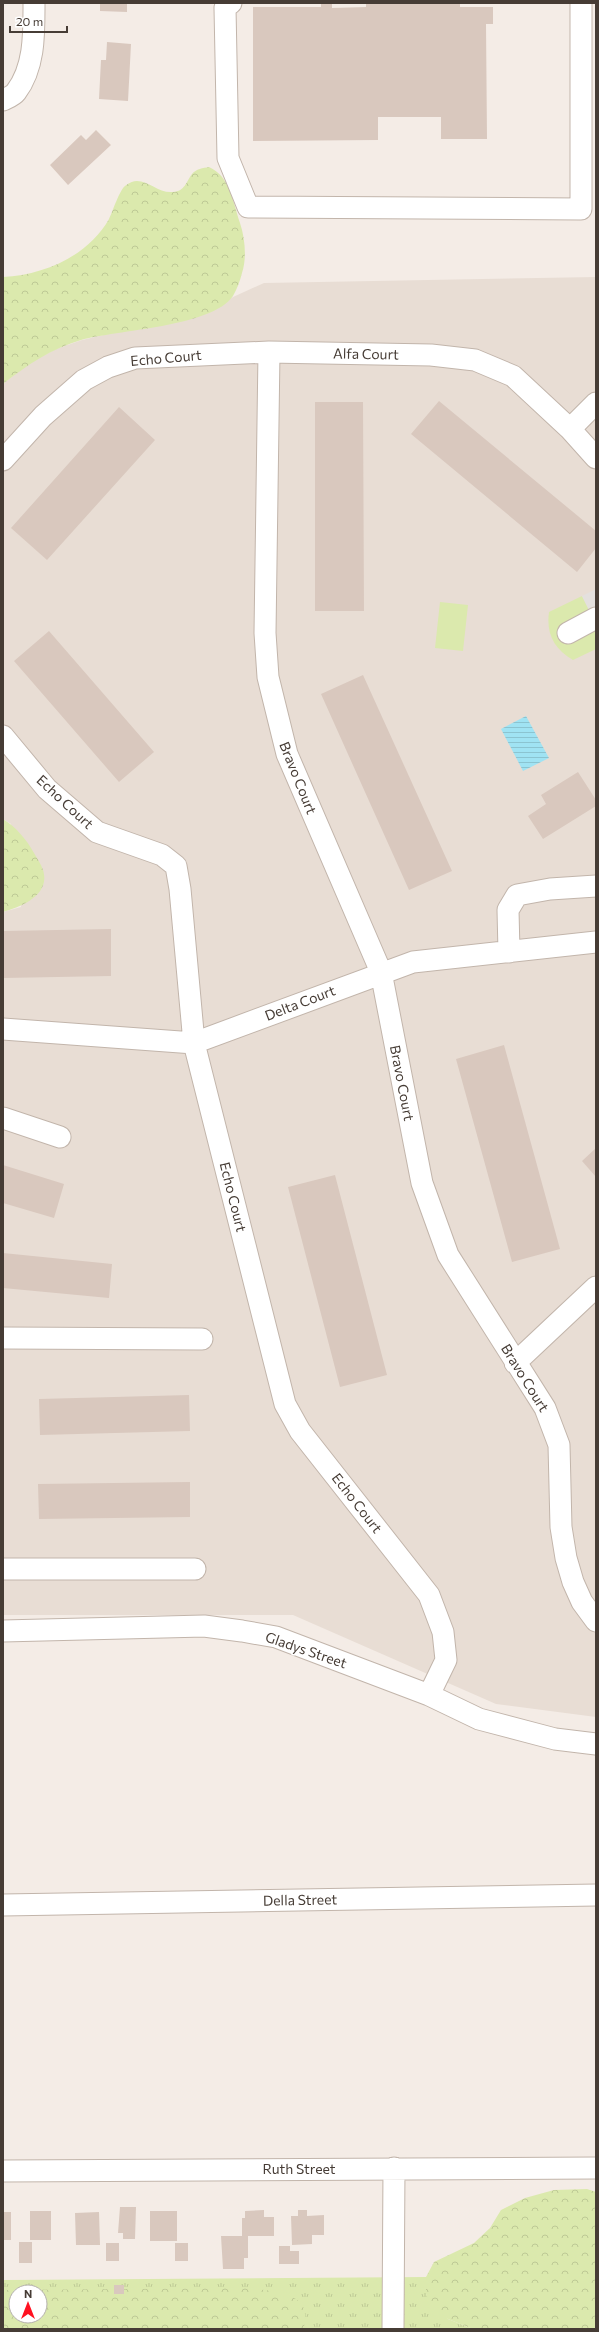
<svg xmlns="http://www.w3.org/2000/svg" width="599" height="2332" font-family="Commissioner,sans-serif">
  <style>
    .residential { fill: #e8ddd4 }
    .grass { fill: url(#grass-tufts); fill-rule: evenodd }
    .forest { fill: url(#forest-crowns); fill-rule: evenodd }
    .park { fill: #dbe9ad }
    .parking { fill: #e4e0de }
    .water { fill: url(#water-rules) }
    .building { fill: #d9c8be }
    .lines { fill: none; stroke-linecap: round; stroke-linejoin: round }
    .minor-casing { stroke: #c2b5ab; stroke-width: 23 }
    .minor { stroke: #fff; stroke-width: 21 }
    .labels { text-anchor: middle; stroke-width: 3; stroke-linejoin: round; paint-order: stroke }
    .street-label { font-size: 14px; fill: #463c35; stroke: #fff }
  </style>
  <defs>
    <pattern id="grass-tufts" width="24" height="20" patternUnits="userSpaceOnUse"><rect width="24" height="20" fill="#dbe9ad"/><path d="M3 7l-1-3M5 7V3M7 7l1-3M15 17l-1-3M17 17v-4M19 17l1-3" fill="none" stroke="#bdc995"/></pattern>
    <pattern id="forest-crowns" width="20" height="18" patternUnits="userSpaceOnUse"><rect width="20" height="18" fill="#dbe9ad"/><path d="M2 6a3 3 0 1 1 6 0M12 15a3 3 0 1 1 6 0" fill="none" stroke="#bdc995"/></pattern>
    <pattern id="water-rules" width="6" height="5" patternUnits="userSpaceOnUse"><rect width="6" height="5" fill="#a0e3f3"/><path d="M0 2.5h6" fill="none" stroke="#8bc4d1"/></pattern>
  </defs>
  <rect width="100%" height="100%" fill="#f4ece6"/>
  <!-- residential -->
  <path class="residential" d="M596,277V1717L496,1704L293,1615H3V912L21,907L11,824L3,819V384L29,363L56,349L82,340L216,309L233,297L264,283Z"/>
  <!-- grass -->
  <path class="grass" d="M426,2277V2294L448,2319L473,2329H3V2280ZM16,2292H40V2316H16Z"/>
  <!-- forest -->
  <path class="forest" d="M209,167C230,176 233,202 240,223C245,238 247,258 242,273C240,281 237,289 233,296C212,327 116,330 81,340C51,349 27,365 3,384V277C44,275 88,256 109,219C113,211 119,191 125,186C142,171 155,194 173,192C185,191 186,182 192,174C196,169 203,168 209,167Z
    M3,819C16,827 27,840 34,853C37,858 41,864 43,870C51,895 21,907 3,912Z
    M587,2189L596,2192V2329H473L448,2319L432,2309L426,2294V2277L434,2262L474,2243L490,2228L501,2210L525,2198L554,2190Z
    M242,2288C261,2290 307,2289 305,2317C305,2321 305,2325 303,2329H3V2290ZM16,2292H40V2316H16Z"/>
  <!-- park -->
  <path class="park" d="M582,596L596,624V649L573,660C554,649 546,634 549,612Z
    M440,602L468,605L463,651L435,648Z"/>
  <!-- parking -->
  <path class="parking" d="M596,589V624L582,596Z"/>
  <!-- water -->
  <path class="water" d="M526,716L549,758L523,771L501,729Z"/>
  <!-- building -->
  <path class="building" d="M100,3H127V12L100,11Z
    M321,3H332V8L366,7V3H460V7H493V24H486L487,139H441V117H378V140L253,141V7H321Z
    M107,42L131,44L128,101L99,99L101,60H106Z
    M96,130L111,145L68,185L50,165L81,135L86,140Z
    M439,401L596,531V548L577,572L411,434Z
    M315,402H363L364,611H315Z
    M119,407L155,440L47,560L11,528Z
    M49,631L154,752L119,782L14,661Z
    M363,675L452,871L409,890L321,694Z
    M578,772L596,800V806L543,839L528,816L546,804L541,795Z
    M111,929V976L3,978V931Z
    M504,1045L560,1249L512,1262L456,1059Z
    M596,1148V1177L582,1161Z
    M3,1165L64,1184L54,1218L3,1203Z
    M335,1175L387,1375L340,1387L288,1187Z
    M3,1253L112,1264L109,1298L3,1288Z
    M189,1395L190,1431L40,1435L39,1399Z
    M190,1482V1517L39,1519L38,1484Z
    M120,2207H136L135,2239H123V2233H118Z
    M264,2210V2217H274V2236H248V2258H244V2269H223L221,2236H242V2218H245V2211Z
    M298,2210H307V2216L324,2215V2235H312V2244L292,2245L291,2216H298Z
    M30,2211H51V2240H30Z
    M150,2211H177V2241H150Z
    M3,2212H11V2240H3Z
    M99,2212L100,2245H76L75,2213Z
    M19,2242H32V2263H19Z
    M106,2243H119V2261H106Z
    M175,2243H188V2261H175Z
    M279,2246H290V2251H299V2264H279Z
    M114,2285H124V2294H114Z"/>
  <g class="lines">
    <!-- minor casing -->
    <g class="minor-casing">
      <path id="minor" d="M231,3L225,8L228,158L248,207L581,209V3
        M3,100C7,98 13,96 16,92C35,67 34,33 34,3
        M269,352L265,633L268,677L287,754L381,972L422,1183L448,1255L545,1408L559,1445L561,1527L566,1558L573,1582L582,1602L596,1621
        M570,429L596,403
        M3,460L43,416L84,380L108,367L135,358L269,352L431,355L475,360L513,376L570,429L596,458
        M568,633L596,618
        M3,736L47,789L97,832L162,855L176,866L180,889L194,1043L285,1404L300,1431L429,1595L443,1632L446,1660L429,1695
        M509,952L508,910L517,895L550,889L596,886
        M3,1029L194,1043L413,962L596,942
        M3,1118L60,1137
        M3,1338L202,1339
        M515,1363L596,1287
        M3,1569H195
        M3,1631L204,1626L242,1631L276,1637L429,1695L479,1719L555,1739L596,1744
        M3,1905L596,1895
        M3,2171L596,2168
        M393,2329L394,2168"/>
    </g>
    <!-- minor -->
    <use href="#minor" class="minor"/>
  </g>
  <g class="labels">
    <!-- street labels -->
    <g class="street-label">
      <text transform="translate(366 354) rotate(1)" y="5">Alfa Court</text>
      <text transform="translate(166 358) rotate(-5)" y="5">Echo Court</text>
      <text transform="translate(298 778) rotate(68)" y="5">Bravo Court</text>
      <text transform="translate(65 802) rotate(43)" y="5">Echo Court</text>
      <text transform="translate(300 1003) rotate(-21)" y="5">Delta Court</text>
      <text transform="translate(402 1083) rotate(79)" y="5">Bravo Court</text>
      <text transform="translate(233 1197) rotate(76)" y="5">Echo Court</text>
      <text transform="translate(525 1378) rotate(58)" y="5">Bravo Court</text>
      <text transform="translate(357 1503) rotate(52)" y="5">Echo Court</text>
      <text transform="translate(306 1650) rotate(19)" y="5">Gladys Street</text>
      <text transform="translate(300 1900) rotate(-1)" y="5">Della Street</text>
      <text x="299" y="2174">Ruth Street</text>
    </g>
  </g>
  <!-- border -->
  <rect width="599" height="2332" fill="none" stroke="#463c35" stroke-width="8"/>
  <!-- north arrow -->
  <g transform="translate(28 2304)"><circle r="19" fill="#ffffff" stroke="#b5b1ae"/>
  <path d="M0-3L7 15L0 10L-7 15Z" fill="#ff1121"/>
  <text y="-6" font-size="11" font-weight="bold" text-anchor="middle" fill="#463c35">N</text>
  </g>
  <!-- scale -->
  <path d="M10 26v6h57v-6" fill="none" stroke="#463c35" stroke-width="2"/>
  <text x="16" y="26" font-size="12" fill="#463c35" stroke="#ffffff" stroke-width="3" paint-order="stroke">20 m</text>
</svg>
